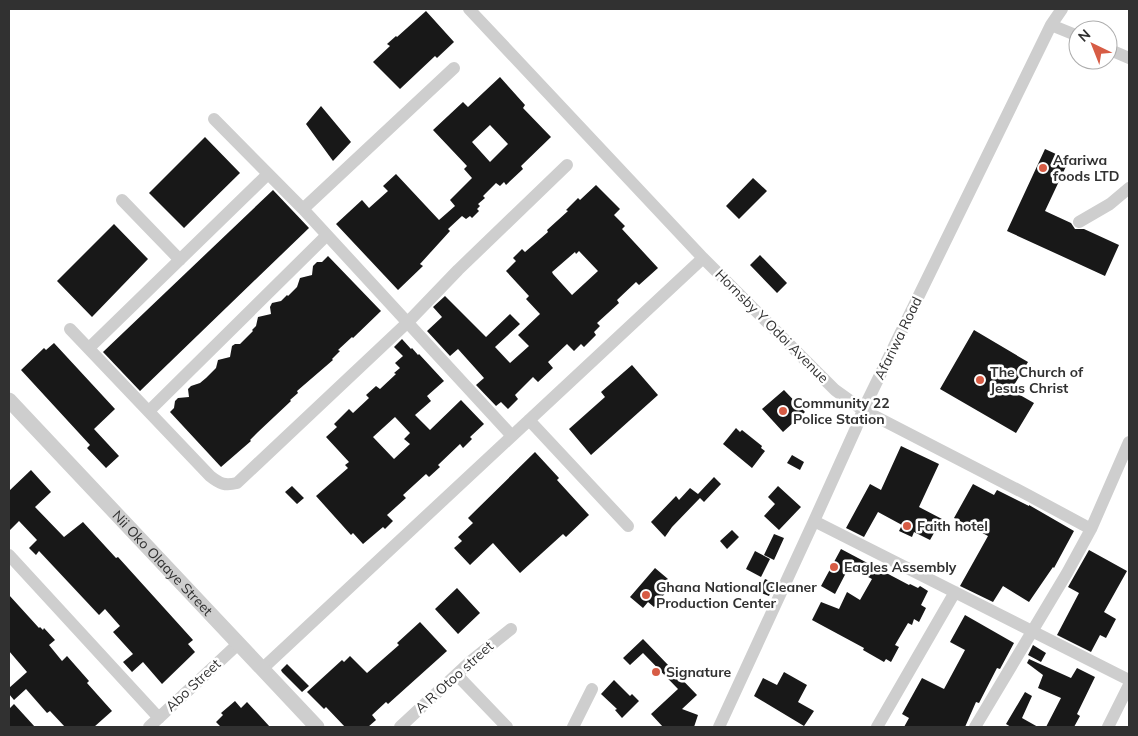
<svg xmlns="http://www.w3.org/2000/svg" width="1138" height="736" font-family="Mulish,sans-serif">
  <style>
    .building { fill: #181818; fill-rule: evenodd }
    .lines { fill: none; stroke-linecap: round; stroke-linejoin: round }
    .minor { stroke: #cecece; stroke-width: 12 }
    .tertiary { stroke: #cecece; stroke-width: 15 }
    .poi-dot { fill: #d75c45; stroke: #fff; stroke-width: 2 }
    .labels { text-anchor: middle; stroke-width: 5; stroke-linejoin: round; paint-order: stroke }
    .poi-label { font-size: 14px; font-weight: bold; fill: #313131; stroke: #fff; text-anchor: start }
    .street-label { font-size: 14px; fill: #313131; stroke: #fff }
  </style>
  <rect width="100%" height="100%" fill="#fff"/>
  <!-- building -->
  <path class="building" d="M426,11L454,42L437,58L435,56L400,89L373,62L390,46L387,44L396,36L397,37Z
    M500,77L525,105L523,108L551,137L521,166L523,169L506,185L504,182L500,186L496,183L483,196L485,198L478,204L480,206L477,209L479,211L472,218L470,216L466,219L462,216L448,229L450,231L420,264L423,266L398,290L336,224L362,200L369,208L388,191L383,186L396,174L439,220L455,206L450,200L472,178L464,169L467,166L433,130L463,102L468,107ZM490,125L508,144L490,162L472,142Z
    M321,106L351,142L333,161L306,124Z
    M205,137L240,173L184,228L149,193Z
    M1045,149L1069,160L1045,211L1071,223L1075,229H1084L1119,245L1105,276L1007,231Z
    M753,178L767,191L739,219L726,206Z
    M596,185L620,209L614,215L625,226L622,229L658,268L639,285L636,282L617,300L619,303L597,323L600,326L594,332L596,335L584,347L581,344L574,351L567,344L548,362L553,368L538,382L533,377L515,395L518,399L508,409L501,402L496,406L476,385L484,378L458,349L450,356L427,331L442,317L433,307L445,296L486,337L510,314L520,324L495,347L510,363L529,346L518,335L540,314L526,299L529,296L506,271L516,261L513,258L522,249L525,252L548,232L547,230L568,211L566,210L578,198L580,200ZM579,251L598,271L572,295L553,274L552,272L575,252L576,254Z
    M273,190L309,228L140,391L103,352Z
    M114,224L148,259L92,317L57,281Z
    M760,255L787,283L777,293L750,265Z
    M328,256L381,311L353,338L352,337L338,350L340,351L332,359L333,360L297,391L298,393L290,400L291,401L258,432L250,440L251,441L221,467L170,412L174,408L175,401L178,398L189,397L188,389L191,386L200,383L206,378L216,368L218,360L230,357L232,346L235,344H240L253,331L252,330L256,326L258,317L271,314L270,307L272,303L281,301L287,295L288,296L297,287L300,278L312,275L313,266L317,262H322Z
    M974,330L1028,362L1011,390L1034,403L1016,433L940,389Z
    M402,339L411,349L412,348L418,355L419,354L444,381L427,396L431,401L415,415L430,430L461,400L484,424L470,437L472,439L463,448L460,444L438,465L440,467L429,477L426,474L403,495L406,498L387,515L393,521L385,529L383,527L363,544L353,533L351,535L316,496L348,468L345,465L349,462L326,437L337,427L334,424L349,409L353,413L369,398L366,395L376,386L380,389L396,374L394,373L400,368L395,363L403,356L394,347ZM395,417L410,433L404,439L410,444L394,459L373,437Z
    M54,343L115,409L94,429L119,456L106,468L87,448L90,445L21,370L44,348L46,350Z
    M632,365L658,395L591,455L569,429L605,397L601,392Z
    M784,390L805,412L783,432L762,409Z
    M736,428L740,432L742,430L762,446L761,448L765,451L752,468L723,444Z
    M901,446L939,464L919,507L942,519L930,540L914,532L912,537L899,531L902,525L878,512L864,537L846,528L870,484L881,490Z
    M535,452L559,478L557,480L589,515L566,537L563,534L520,573L493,543L470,565L454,548L462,541L458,537L473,523L468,518Z
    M792,455L804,462L800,470L787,463Z
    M31,470L51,492L35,507L64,537L83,522L116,558L118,557L193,640L188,644L195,652L162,684L143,662L132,672L123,662L133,654L113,632L120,626L105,609L99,615L39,551L36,555L29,548L37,540L19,521L9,531V491Z
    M714,477L721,484L704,502L700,498L672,527L665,537L651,522L676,496L679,500L690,488L698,494Z
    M973,484L994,495L997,490L1029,506V505L1074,531L1054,568L1053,567L1029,602L1003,586L993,602L960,586L988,536L954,518Z
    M292,486L304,498L297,504L285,492Z
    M778,486L801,507L779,530L764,516L775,504L768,497Z
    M732,530L739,537L727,549L720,541Z
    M774,534L784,538L774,560L764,555Z
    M841,549L909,585L910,584L918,588L920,586L928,591L921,605L926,608L919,622L914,619L912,625L908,623L895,645L899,647L891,662L886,659L884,662L863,650L864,648L812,620L821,602L839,609L847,592L860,600L872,579L849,567L835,594L821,586Z
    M1089,550L1127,571L1104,612L1116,619L1106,638L1100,635L1091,652L1057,635L1079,593L1068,587Z
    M755,551L770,559L761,577L746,569Z
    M655,568L668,579L661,587L666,592L654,607L648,602L643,608L630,597Z
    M765,579L775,583L769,596L759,592Z
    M457,588L480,613L458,634L435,609Z
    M9,595L39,628L40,627L43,630L44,628L55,640L49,645L62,661L67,656L89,681L87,683L112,711L94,727H65L50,711L47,713L26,689L14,700L9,694V688L27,672L9,651Z
    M965,615L1014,643L1000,669L997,668L979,703L976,702L965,727H904L909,718L902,714L922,678L944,689L965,650L950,642Z
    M420,622L447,651L388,704L386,702L372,715L376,720L368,727H345L326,707L324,709L307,692L342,660L344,662L350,656L367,673L399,645L397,643Z
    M643,639L697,695L682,709L698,715L694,727H663L651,714L678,689L643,653L630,665L623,658Z
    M1033,645L1046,653L1041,662L1028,655Z
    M1029,659L1071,678L1077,668L1095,677L1077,714L1080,716L1074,727H1046L1061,698L1038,688L1043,675L1027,663Z
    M287,664L309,686L302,692L282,672L281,670Z
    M784,672L807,685L798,702L814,711L804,726L754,696L763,678L777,685Z
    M614,680L630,696L632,694L639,701L622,718L615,710L617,709L601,694Z
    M1025,692L1032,696L1022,718L1038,727H1011L1006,724Z
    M235,701L241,708L247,702L270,727H221L216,722L223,715L221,713Z
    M14,704L35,727H9V709Z"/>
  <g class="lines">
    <!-- minor -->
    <path class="minor" d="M469,9L703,258L835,390L863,410L1026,494L1091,529L1067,573L975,727
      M1051,25L1078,36
      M1108,49L1129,58
      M214,119L303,209L512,436
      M122,200L180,260
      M303,209L454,68
      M1079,222L1110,204L1129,188
      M70,329L210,476C220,484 225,486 237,483L408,322L458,270L567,165
      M89,348L268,174
      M149,411L326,236
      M529,420L628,526
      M814,521L1129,680
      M1091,529L1129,442
      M9,555L159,718
      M262,669L703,258
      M457,675L507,727
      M149,727L238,644
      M400,727L471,661L511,629
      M573,727L592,689
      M719,727L814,521L856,428L863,410L1051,25L1062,9
      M877,727L955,592
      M1108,727L1129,685"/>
    <!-- tertiary -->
    <path class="tertiary" id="s1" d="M9,400L317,727"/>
  </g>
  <!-- markers -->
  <g class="poi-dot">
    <circle cx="1043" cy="168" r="5"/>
    <circle cx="980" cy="380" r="5"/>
    <circle cx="783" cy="411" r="5"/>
    <circle cx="907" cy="526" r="5"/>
    <circle cx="834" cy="567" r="5"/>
    <circle cx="646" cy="595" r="5"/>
    <circle cx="656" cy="672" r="5"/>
  </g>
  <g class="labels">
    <!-- poi labels -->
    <g class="poi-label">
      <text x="1053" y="165">Afariwa<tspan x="1053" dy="16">foods LTD</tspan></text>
      <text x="990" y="377">The Church of<tspan x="990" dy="16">Jesus Christ</tspan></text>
      <text x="793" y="408">Community 22<tspan x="793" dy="16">Police Station</tspan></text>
      <text x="917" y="531">Faith hotel</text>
      <text x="844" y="572">Eagles Assembly</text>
      <text x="656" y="592">Ghana National Cleaner<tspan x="656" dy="16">Production Center</tspan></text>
      <text x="666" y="677">Signature</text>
    </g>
    <!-- street labels -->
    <g class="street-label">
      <text transform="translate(772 326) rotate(45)" y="5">Hornsby Y Odoi Avenue</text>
      <text transform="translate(898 338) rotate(-64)" y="5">Afariwa Road</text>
      <text dy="5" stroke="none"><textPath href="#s1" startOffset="224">Nii Oko Olaaye Street</textPath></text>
      <text transform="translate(454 677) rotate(-42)" y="5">A R Otoo street</text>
      <text transform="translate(193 685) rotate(-43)" y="5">Abo Street</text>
    </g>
  </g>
  <!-- border -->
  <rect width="1138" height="736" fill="none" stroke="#313131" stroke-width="20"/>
  <!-- north arrow -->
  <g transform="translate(1093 45) rotate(317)"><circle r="24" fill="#ffffff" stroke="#adadad"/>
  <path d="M0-4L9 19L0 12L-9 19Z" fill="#d75c45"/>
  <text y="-8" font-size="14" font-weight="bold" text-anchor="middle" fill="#313131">N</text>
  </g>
</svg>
